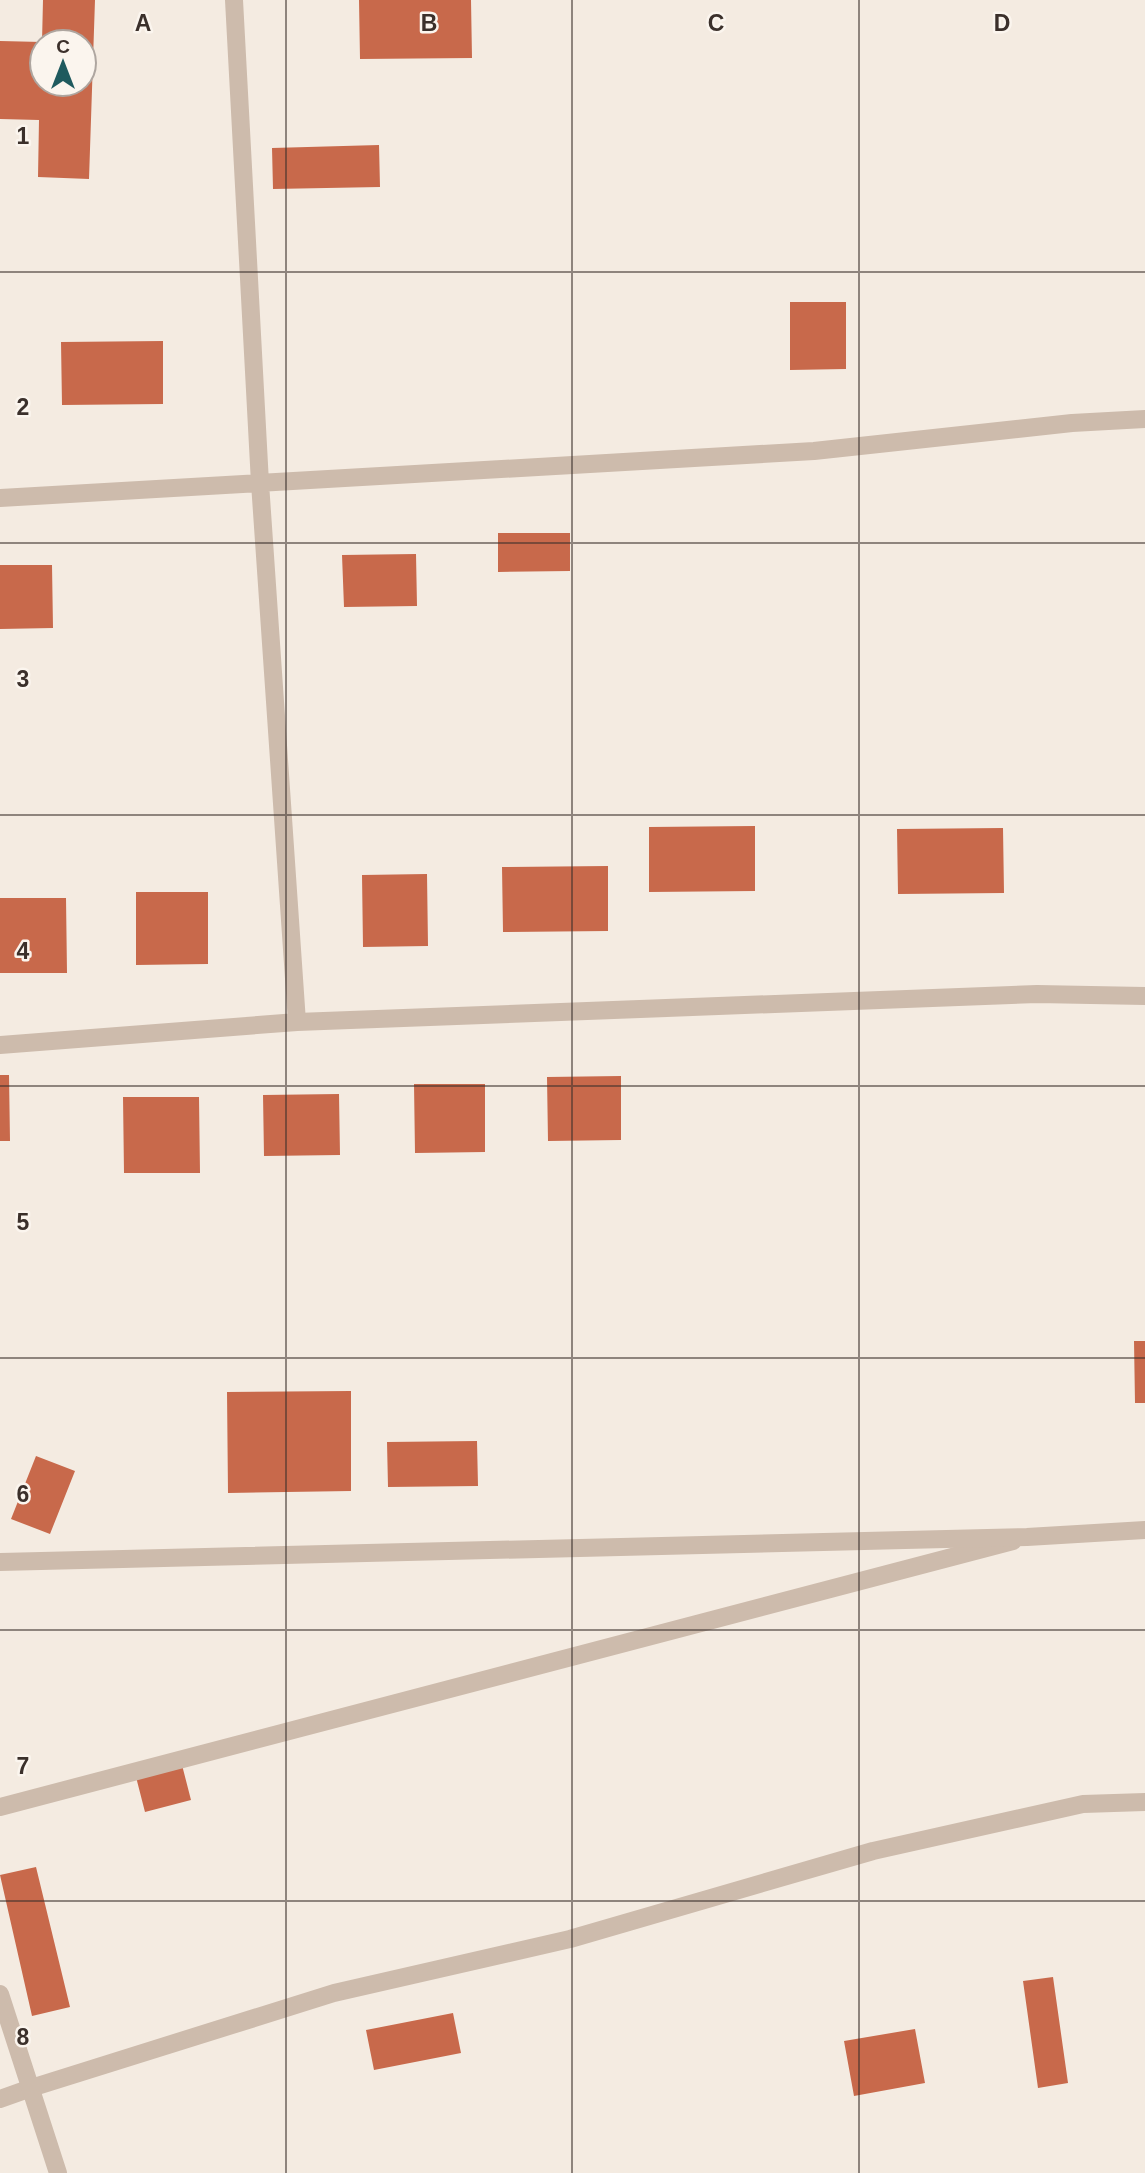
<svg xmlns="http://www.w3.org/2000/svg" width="1145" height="2173" font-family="Arial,sans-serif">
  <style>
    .building { fill: #c8694b }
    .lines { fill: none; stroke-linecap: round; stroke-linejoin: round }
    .lane { stroke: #cdbbac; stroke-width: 18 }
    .street { stroke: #cdbbac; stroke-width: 18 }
    .grid { fill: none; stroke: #3b302b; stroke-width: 2; stroke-opacity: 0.55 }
    .grid-label { font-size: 23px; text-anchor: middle; font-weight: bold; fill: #3b302b; stroke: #fbf5ee; stroke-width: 5; stroke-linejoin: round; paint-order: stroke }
  </style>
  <rect width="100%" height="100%" fill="#f4ebe1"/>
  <!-- building -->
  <path class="building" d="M43,0H95L89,179L38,177L39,120L0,119V41L42,42V84H84V42H42Z
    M359,0H471L472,58L360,59Z
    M379,145L380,187L273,189L272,148Z
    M790,302H846V369L790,370Z
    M163,341V404L62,405L61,342Z
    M498,533H570V571L498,572Z
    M416,554L417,606L344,607L342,555Z
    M0,565H52L53,628L0,629Z
    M755,826V891L649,892V827Z
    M1003,828L1004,893L898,894L897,829Z
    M608,866V931L503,932L502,867Z
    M427,874L428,946L363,947L362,875Z
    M136,892H208V964L136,965Z
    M0,898H66L67,973H0Z
    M0,1075H9L10,1141H0Z
    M621,1076V1140L548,1141L547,1077Z
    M414,1084H485V1152L415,1153Z
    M339,1094L340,1155L264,1156L263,1095Z
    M123,1097H199L200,1173H124Z
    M1134,1341H1145V1403H1135Z
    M351,1391V1491L228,1493L227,1392Z
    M477,1441L478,1486L388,1487L387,1442Z
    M36,1456L75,1471L50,1534L11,1519Z
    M182,1765L191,1800L145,1812L136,1777Z
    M36,1867L70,2007L32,2016L0,1875Z
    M1053,1977L1068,2083L1038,2088L1023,1981Z
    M453,2013L461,2053L374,2070L366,2030Z
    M915,2029L925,2083L854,2096L844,2041Z"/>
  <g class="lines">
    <!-- lane -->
    <path class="lane" d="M0,1807L1013,1541
      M0,2099L31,2088"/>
    <!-- street -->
    <path class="street" d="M234,0L260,483L297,1022
      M0,498L814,451L1072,423L1145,419
      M0,1045L297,1022L1037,994L1145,996
      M0,1562L1027,1537L1145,1530
      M0,1994L58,2173
      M31,2088L334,1993L570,1939L873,1851L1083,1804L1145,1802"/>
  </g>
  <!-- grid -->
  <path class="grid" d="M286,0V2173M572,0V2173M859,0V2173M0,272H1145M0,543H1145M0,815H1145M0,1086H1145M0,1358H1145M0,1630H1145M0,1901H1145"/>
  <g class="grid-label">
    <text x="143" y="31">A</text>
    <text x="429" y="31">B</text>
    <text x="716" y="31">C</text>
    <text x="1002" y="31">D</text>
    <text x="23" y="144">1</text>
    <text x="23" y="415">2</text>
    <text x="23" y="687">3</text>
    <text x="23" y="959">4</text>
    <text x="23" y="1230">5</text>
    <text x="23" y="1502">6</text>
    <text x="23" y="1774">7</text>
    <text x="23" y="2045">8</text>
  </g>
  <!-- north arrow -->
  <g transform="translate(63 63)"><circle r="33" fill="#fbf5ee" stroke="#aea6a0" stroke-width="2"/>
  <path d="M0-5L12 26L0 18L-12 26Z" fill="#1f5a5e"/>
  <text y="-10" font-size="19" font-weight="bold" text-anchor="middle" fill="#3b302b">С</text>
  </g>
</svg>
